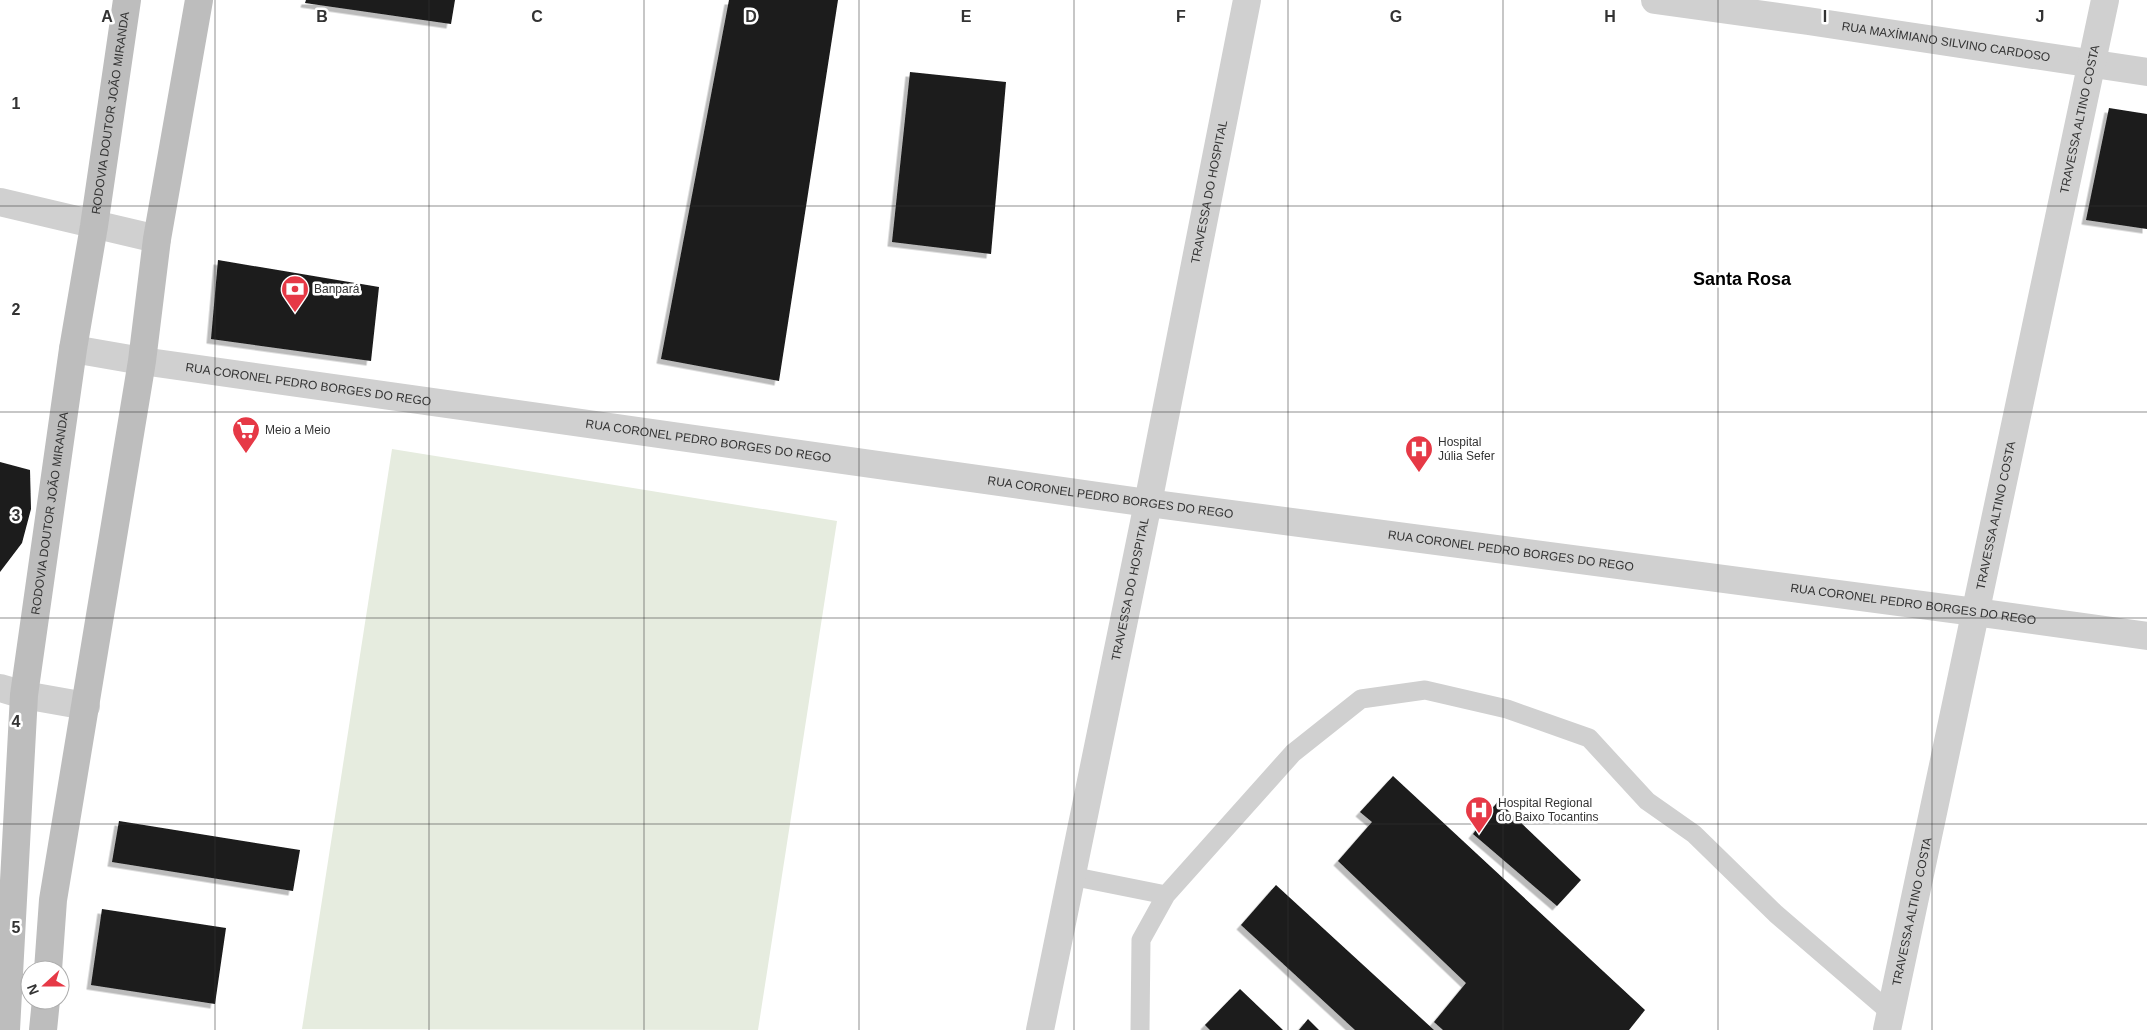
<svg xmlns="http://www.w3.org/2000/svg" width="2147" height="1030" font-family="Arial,sans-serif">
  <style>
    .green { fill: #e6ecdf }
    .building { fill: #1a1a1a; filter: url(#shadow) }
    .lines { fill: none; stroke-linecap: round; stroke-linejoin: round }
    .service { stroke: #d0d0d0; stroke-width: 19 }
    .minor { stroke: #d0d0d0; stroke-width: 28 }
    .tertiary { stroke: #d0d0d0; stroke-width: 28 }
    .secondary { stroke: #bdbdbd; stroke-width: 28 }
    .grid { fill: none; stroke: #333; stroke-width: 1; stroke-opacity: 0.55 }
    .labels { text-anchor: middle; stroke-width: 5; stroke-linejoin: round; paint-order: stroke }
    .street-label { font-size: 12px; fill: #333; stroke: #fff }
    .poi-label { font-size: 12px; fill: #333; stroke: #fff; text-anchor: start }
    .district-label { font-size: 18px; font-weight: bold; fill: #000; stroke: #fff }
    .grid-label { font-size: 16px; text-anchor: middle; font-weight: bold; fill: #333; stroke: #fff; stroke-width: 5; stroke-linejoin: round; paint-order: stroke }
  </style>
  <defs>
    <filter id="shadow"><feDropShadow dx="-4.5" dy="4.5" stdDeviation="0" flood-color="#0004"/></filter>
  </defs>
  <rect width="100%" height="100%" fill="#fff"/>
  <!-- green -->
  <path class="green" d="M392,449L837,521L758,1030L302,1029Z"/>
  <!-- building -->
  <path class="building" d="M306,0H455L451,24L305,3Z
    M729,0H838L779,381L661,359Z
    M910,72L1006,82L991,254L892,242Z
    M2109,108L2147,114V229L2086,220Z
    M218,260L379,287L371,361L211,339Z
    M0,462L30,470L31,509L22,543L0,572Z
    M1393,776L1645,1010L1629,1030H1443L1434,1022L1466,983L1338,861L1372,822L1360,812Z
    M1498,801L1581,880L1557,906L1473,834Z
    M119,821L300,850L293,891L112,862Z
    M1276,885L1434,1030H1355L1241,925Z
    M102,909L226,928L215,1004L91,985Z
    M1240,989L1283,1030H1210L1205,1025Z
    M1308,1019L1319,1030H1299Z"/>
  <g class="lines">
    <!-- service -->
    <path class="service" d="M1071,876L1166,895L1141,940L1140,1030
      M1166,895L1293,753L1361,699L1425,690L1507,709L1589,738L1647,801L1694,834L1776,914L1891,1013"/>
    <!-- minor -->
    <g class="minor">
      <path id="s1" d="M1655,0L1808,21L2147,72"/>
      <path d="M0,202L157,239"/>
      <path id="s2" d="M73,349L142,361L1148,503L1975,612L2147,636"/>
      <path id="s3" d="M1040,1030L1148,503L1247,0"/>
      <path id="s4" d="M1887,1030L2105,0"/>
    </g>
    <!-- tertiary -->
    <path class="tertiary" d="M0,688L24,695L86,706"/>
    <!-- secondary -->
    <g class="secondary">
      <path d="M48,970L53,900L142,361L157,239L199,0"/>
      <path id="s5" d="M6,1030L24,695L73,349L94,226L127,0"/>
      <path d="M43,1030L46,1000"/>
    </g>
  </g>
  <!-- grid -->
  <path class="grid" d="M215,0V1030M429,0V1030M644,0V1030M859,0V1030M1074,0V1030M1288,0V1030M1503,0V1030M1718,0V1030M1932,0V1030M0,206H2147M0,412H2147M0,618H2147M0,824H2147"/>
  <!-- icons -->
  <defs>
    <g id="bank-pin" transform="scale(1.4375)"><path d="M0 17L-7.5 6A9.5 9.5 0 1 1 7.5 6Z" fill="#e63946" stroke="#fff"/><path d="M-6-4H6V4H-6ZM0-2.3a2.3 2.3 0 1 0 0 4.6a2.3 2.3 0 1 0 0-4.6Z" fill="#fff"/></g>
    <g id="supermarket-pin" transform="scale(1.4375)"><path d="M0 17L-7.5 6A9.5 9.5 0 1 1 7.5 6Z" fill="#e63946" stroke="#fff"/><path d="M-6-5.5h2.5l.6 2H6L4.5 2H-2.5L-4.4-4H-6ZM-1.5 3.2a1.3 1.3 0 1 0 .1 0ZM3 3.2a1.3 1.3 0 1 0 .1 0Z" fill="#fff"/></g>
    <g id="hospital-pin" transform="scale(1.4375)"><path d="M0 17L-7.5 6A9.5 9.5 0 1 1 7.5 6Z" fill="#e63946" stroke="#fff"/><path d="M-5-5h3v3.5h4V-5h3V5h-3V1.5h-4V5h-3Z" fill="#fff"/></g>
  </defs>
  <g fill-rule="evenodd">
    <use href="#bank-pin" x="295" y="289"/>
    <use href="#supermarket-pin" x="246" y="430"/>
    <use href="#hospital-pin" x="1419" y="449"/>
    <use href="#hospital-pin" x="1479" y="810"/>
  </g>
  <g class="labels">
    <!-- street labels -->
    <g class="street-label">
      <text dy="4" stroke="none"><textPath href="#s1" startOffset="294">RUA MAXÍMIANO SILVINO CARDOSO</textPath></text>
      <text dy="4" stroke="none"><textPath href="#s5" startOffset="924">RODOVIA DOUTOR JOÃO MIRANDA</textPath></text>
      <text dy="4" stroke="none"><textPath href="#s4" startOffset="931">TRAVESSA ALTINO COSTA</textPath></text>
      <text dy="4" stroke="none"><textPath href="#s3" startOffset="855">TRAVESSA DO HOSPITAL</textPath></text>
      <text dy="4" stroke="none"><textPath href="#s2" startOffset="238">RUA CORONEL PEDRO BORGES DO REGO</textPath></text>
      <text dy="4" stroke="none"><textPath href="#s2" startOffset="642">RUA CORONEL PEDRO BORGES DO REGO</textPath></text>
      <text dy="4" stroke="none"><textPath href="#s2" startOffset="1048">RUA CORONEL PEDRO BORGES DO REGO</textPath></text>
      <text dy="4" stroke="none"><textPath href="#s5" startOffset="519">RODOVIA DOUTOR JOÃO MIRANDA</textPath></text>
      <text dy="4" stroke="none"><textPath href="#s4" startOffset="526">TRAVESSA ALTINO COSTA</textPath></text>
      <text dy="4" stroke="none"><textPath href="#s2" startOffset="1452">RUA CORONEL PEDRO BORGES DO REGO</textPath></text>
      <text dy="4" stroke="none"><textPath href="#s3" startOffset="450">TRAVESSA DO HOSPITAL</textPath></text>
      <text dy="4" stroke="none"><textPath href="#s2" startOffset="1858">RUA CORONEL PEDRO BORGES DO REGO</textPath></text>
      <text dy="4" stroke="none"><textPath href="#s4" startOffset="121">TRAVESSA ALTINO COSTA</textPath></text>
    </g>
    <!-- poi labels -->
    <g class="poi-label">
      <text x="314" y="293">Banpará</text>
      <text x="265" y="434">Meio a Meio</text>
      <text x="1438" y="446">Hospital<tspan x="1438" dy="14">Júlia Sefer</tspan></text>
      <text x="1498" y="807">Hospital Regional<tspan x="1498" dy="14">do Baixo Tocantins</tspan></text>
    </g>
    <!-- district labels -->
    <g class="district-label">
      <text x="1742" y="285">Santa Rosa</text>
    </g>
  </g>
  <g class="grid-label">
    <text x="107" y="22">A</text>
    <text x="322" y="22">B</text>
    <text x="537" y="22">C</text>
    <text x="751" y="22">D</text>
    <text x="966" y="22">E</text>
    <text x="1181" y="22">F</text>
    <text x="1396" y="22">G</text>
    <text x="1610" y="22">H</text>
    <text x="1825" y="22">I</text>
    <text x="2040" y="22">J</text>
    <text x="16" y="109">1</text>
    <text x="16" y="315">2</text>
    <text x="16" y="521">3</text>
    <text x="16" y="727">4</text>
    <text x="16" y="933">5</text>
  </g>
  <!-- north arrow -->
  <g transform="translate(45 985) rotate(249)"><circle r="24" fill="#ffffff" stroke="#adadad"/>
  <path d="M0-4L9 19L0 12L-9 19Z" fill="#e63946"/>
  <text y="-8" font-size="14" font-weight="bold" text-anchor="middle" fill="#333333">N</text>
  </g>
</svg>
